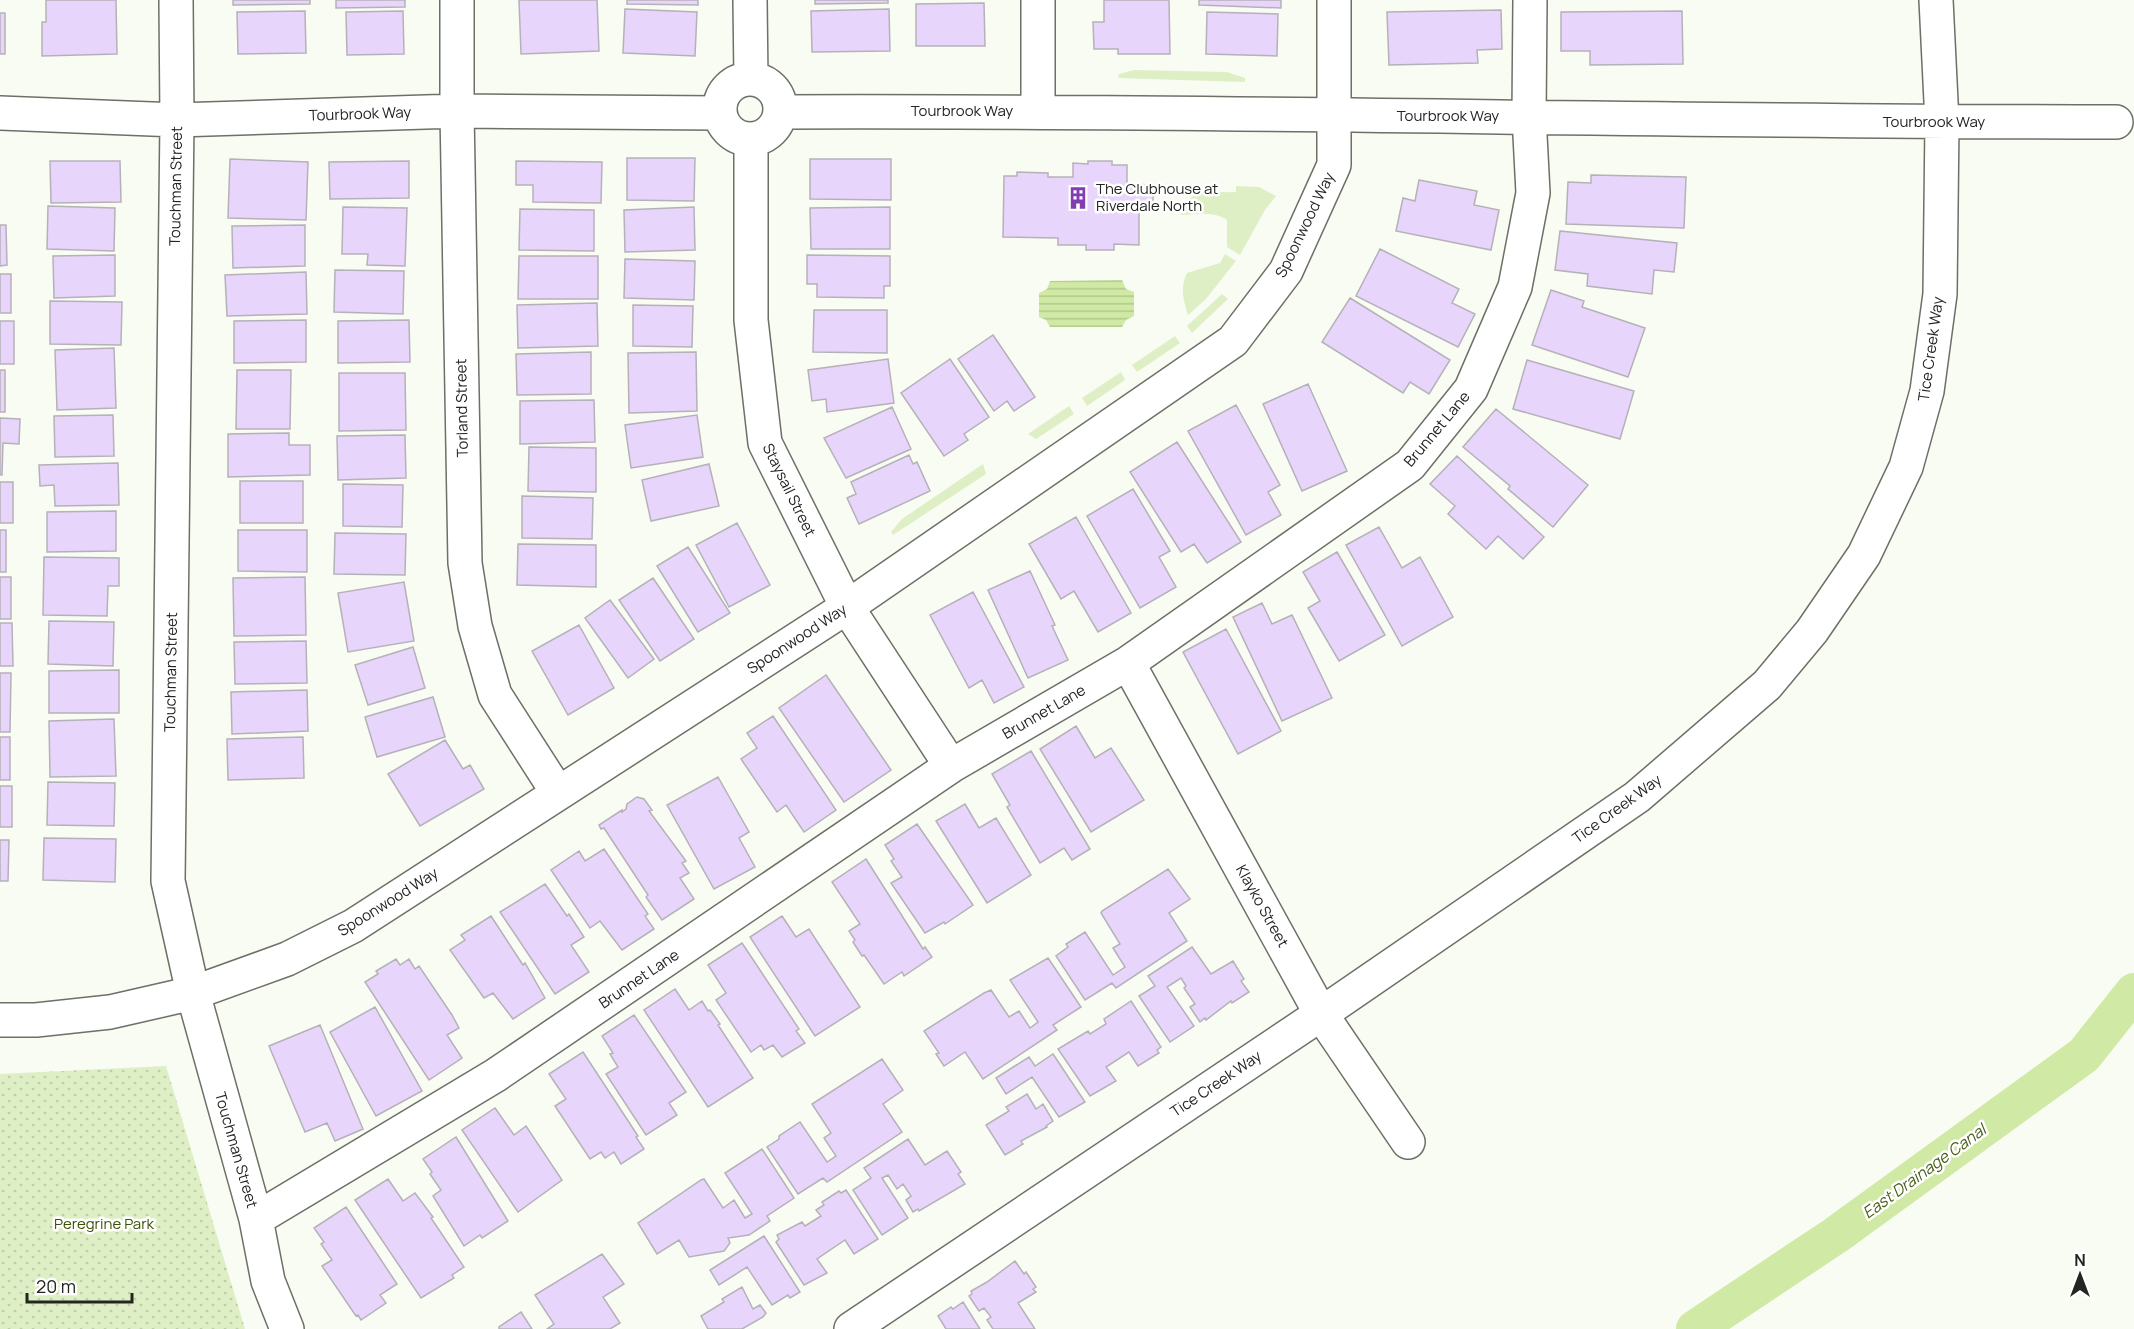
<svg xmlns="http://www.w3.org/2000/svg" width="2134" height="1329" font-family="Manrope,sans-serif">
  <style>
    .grass { fill: #dfefc5 }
    .park { fill: url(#park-dots) }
    .water { fill: url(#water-rules) }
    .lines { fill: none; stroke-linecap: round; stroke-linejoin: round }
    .canal { stroke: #d0e9a5; stroke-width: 38 }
    .building { fill: #e8d5fb; stroke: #b5b1b9; stroke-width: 1.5 }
    .minor-casing { stroke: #6c7067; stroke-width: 36 }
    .minor { stroke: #fff; stroke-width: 33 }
    .labels { text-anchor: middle; stroke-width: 5; stroke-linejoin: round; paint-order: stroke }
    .street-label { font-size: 15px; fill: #232521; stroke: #fff }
    .poi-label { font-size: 15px; fill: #232521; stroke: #fff; text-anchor: start }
    .park-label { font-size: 15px; fill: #3d5104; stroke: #fff }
    .water-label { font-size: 16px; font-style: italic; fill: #495e17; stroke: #fff }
  </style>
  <defs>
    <pattern id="park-dots" width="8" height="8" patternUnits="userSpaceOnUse" patternTransform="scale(1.5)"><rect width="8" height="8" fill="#dfefc5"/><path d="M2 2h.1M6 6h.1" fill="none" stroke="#bfcda9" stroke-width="1.8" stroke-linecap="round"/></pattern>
    <pattern id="water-rules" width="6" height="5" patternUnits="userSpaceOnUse" patternTransform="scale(1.5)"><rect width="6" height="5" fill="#d0e9a5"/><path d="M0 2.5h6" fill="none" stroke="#b2c88e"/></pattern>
  </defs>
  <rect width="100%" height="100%" fill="#f8fcf2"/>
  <!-- grass -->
  <path class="grass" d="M1134,70L1227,72L1245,78V82L1118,78L1119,74Z
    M1236,186L1259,187L1276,196L1265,210L1240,255L1227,247V220C1215,211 1195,214 1181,215C1186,187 1213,193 1236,192Z
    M1225,254L1236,261L1206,299L1188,315C1183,299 1180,288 1187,273L1220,263Z
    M1222,294L1228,299L1192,333L1187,326Z
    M1175,336L1180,343L1137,372L1132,365Z
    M1121,372L1125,380L1087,406L1082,398Z
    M1069,406L1074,414L1036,439L1028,434Z
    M983,464L986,474L893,535L891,532L902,519Z"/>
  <!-- park -->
  <path class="park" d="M166,1066L245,1329H0V1074Z"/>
  <!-- water -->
  <path class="water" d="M1122,280L1126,289L1134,292V316L1126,320L1122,327H1050L1046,320L1039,317V293L1047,289L1050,281Z"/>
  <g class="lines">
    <!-- canal -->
    <path class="canal" d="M1695,1329L1836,1235L2084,1055L2134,992"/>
  </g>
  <!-- building -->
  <path class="building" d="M46,0H116L117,54L42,56V22H46Z
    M233,0H310V4L233,5Z
    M336,0H405V7L336,8Z
    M519,0H597L599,51L521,54Z
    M627,0H698V5L627,4Z
    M815,0H888V3L815,4Z
    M1104,0H1169L1170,54H1118V49H1094L1093,22H1104Z
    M1199,0H1281V8L1199,5Z
    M984,3L985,46H916V4Z
    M625,9L697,12L695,56L623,53Z
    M889,9L890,51L812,52L811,11Z
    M1501,10L1502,49L1477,50L1478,63L1389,65L1387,12Z
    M305,11L306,53L238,54L237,12Z
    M403,11L404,54L347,55L346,12Z
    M1682,11L1683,64L1590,65V51H1561V12Z
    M1207,12L1278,14L1277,56L1206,54Z
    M0,13H5V54H0Z
    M627,158H695L694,201L627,200Z
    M230,159L308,162L306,220L228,218Z
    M810,159H891V200L810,199Z
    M50,161H120L121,202L51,203Z
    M409,161V198L330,199L329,162Z
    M516,161L602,162L601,203L533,202V185H516Z
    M1088,161H1112V165H1127V184L1153,185V212H1139V245L1114,244V250H1086V245H1058V238L1003,237L1004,176H1017V172L1048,173V177H1073V163L1088,164Z
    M1591,175L1686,177L1684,228L1566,224L1568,182L1591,183Z
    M1419,180L1477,191L1474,205L1499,210L1491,250L1396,231L1403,198L1415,201Z
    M48,206L115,208L114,251L47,249Z
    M343,207L407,208L405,266L367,265L368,254H342Z
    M694,207L695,250L625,252L624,210Z
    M890,207V249H811L810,208Z
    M520,209L594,210V251L519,250Z
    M0,225H6L7,265L0,266Z
    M305,225V266L233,268L232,226Z
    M1560,231L1677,243L1674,272L1654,270L1652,294L1587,286L1588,274L1555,270Z
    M1380,249L1459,289L1452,303L1475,314L1458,347L1356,296Z
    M115,255V296L54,298L53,256Z
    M807,255L890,256V286H884V298L817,297V284H807Z
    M519,256H598V299H518Z
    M625,259L695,261L694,300L624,298Z
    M335,270L404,271L403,314L334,312Z
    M306,272L307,314L227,316L225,275Z
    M0,274H11V313H0Z
    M1551,290L1584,301L1582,307L1645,328L1628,377L1532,345Z
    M1350,298L1450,360L1429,394L1410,382L1403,393L1322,342Z
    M50,301L122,302L121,345L50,344Z
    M597,303L598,346L518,348L517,305Z
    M633,305L693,306L692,347L633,346Z
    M814,310H887V353L813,352Z
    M306,320V362L234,363V321Z
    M409,320L410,362L338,363V321Z
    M0,321H14V364H0Z
    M993,335L1035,397L1014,411L1007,401L994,411L958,359Z
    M114,348L116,408L57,410L55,350Z
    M591,352V394L517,395L516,354Z
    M696,352L697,411L629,413L628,353Z
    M888,359L894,403L827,412L826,399L812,401L808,370Z
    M950,359L989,417L964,434L968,440L944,456L901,393Z
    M1527,360L1634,391L1620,439L1513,409Z
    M0,370H5V412H0Z
    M237,370H291L290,429H236Z
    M339,373H405L406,430L339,431Z
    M1308,384L1347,471L1302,491L1263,404Z
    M594,400L595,442L520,444V401Z
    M1236,405L1280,485L1268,492L1281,515L1246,535L1188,431Z
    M892,407L911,449L846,478L824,438Z
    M1496,409L1588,485L1553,527L1508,489L1510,486L1463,447Z
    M113,415L114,456L55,457L54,416Z
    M697,415L703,457L631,468L625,425Z
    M0,418L20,419L19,444L3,443L2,475H0Z
    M289,433V445H310V475L228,477V434Z
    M405,435L406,478L338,480L337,436Z
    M1177,442L1241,542L1207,563L1194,544L1181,552L1130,472Z
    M529,447L596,448V492L528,491Z
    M909,455L913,464L917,462L930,491L859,524L847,498L856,494L851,482Z
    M1457,456L1544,537L1523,559L1498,536L1486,549L1448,514L1455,506L1430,484Z
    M118,463L119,505L55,506L54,485L40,486L39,465Z
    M709,464L719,506L651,521L642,480Z
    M240,481H303V523H240Z
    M0,482H13V523H0Z
    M343,484L403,485L402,527L343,526Z
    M1133,489L1170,551L1159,557L1176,587L1140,608L1087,516Z
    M522,496L593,498L592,539L522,538Z
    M116,511V551L47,552V512Z
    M1076,517L1131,613L1098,632L1074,591L1061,599L1029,544Z
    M737,523L770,585L729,607L696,545Z
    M1379,527L1402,568L1420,557L1453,617L1402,646L1346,545Z
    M0,530H6V572H0Z
    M238,530H307V572L238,571Z
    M335,533L406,534L405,575L334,574Z
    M518,544L596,545V587L517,585Z
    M688,547L730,613L698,632L657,566Z
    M1337,552L1385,635L1339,661L1308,608L1320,601L1303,572Z
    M44,557L119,558V586H108L107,616L43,615Z
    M1030,571L1055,625L1052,626L1068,660L1028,678L988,590Z
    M0,577H11V619H0Z
    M305,577L306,635L234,636L233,578Z
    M653,578L694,639L660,661L619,600Z
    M404,582L414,641L348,652L338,593Z
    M973,592L1024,687L994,703L982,680L969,688L930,615Z
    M610,600L654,659L628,678L585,618Z
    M1262,603L1272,624L1292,615L1332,698L1282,721L1233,617Z
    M49,621L114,622L113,666L48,664Z
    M0,623H12L13,666H0Z
    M579,625L614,688L568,715L532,651Z
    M1226,629L1281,731L1238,754L1183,652Z
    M306,641L307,683L235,684L234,642Z
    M413,647L425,688L368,705L355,665Z
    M119,670V713H49V671Z
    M0,673H11L10,732H0Z
    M826,675L891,770L844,802L779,708Z
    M307,690L308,731L232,734L231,692Z
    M433,697L445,737L377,757L365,717Z
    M773,716L836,810L804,832L786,805L777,812L741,759L757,748L747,733Z
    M114,719L116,776L50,777L49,721Z
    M1076,726L1095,758L1111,748L1144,800L1091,832L1040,749Z
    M0,737H10V780H0Z
    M303,737L304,778L228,780L227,739Z
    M445,740L463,769L470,765L484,789L420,826L388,774Z
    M1031,751L1090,849L1072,860L1064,848L1040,863L1007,807L1010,805L992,774Z
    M718,777L749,832L739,838L755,867L714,889L667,805Z
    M48,782L115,783L114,826L47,825Z
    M0,786H12V827H0Z
    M637,797L644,799L652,810L649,811L686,861L682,863L689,873L680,878L694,899L662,920L646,897L648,895L604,828L601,829L599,825L622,810V812L626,809L627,804Z
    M965,804L979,828L996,818L1031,875L987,903L936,821Z
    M917,824L973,905L945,924L944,922L925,933L891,883L902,877L891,861L894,859L885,845Z
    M44,838L116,839L115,882L43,880Z
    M0,840H9L8,881H0Z
    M604,849L648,914L645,916L654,929L622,950L600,921L590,928L551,870L579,851L585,861Z
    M866,859L923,949L925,947L932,957L904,976L902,972L884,984L864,955L862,956L853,942L855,940L849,931L860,924L832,882Z
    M1168,869L1190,899L1169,913L1187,941L1116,988L1112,983L1085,1000L1056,956L1068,947L1066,944L1085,932L1113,975L1125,967L1113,948L1120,944L1101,913L1102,911Z
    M545,884L567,916L569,914L584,937L571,945L589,972L555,994L500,912Z
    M491,916L523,965L525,963L545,998L513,1019L493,993L484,998L450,950L465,940L461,935Z
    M782,916L796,937L809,929L860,1007L815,1036L750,937Z
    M742,943L799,1029L796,1031L805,1043L782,1057L773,1045L764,1050L761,1045L751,1052L716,1000L726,993L708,965Z
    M1192,947L1211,974L1233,961L1244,979L1241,981L1249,992L1232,1003L1231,1001L1206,1020L1205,1018L1200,1022L1190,1007L1195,1004L1184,988L1186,986L1181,978L1167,987L1194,1026L1170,1042L1139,996L1155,986L1148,976Z
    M1048,958L1081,1007L1053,1025L1057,1030L983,1079L965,1052L944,1066L936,1054L939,1053L924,1031L984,993L991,990L1009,1017L1019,1011L1030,1028L1038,1022L1010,980Z
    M396,959L400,965L409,959L415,969L419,966L452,1015L459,1028L447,1035L462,1058L429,1080L365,982L378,974L376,971Z
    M675,989L689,1010L702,1001L708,1011L710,1010L720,1024L718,1025L753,1078L708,1107L644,1010Z
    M1131,1001L1161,1047L1157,1050L1159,1053L1138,1066L1129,1052L1106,1067L1116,1081L1090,1096L1058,1049L1088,1031L1090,1034L1106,1024L1104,1019Z
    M375,1007L422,1091L376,1116L330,1032Z
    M634,1015L686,1092L669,1103L677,1115L646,1135L606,1074L618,1067L610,1054L613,1053L602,1036Z
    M320,1025L363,1129L335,1141L327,1123L305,1132L269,1046Z
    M583,1052L638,1136L636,1137L644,1149L621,1164L614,1152L605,1158L601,1152L590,1159L555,1106L566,1099L549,1074Z
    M1053,1054L1085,1102L1059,1117L1032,1077L1006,1094L996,1078L1029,1057L1035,1066Z
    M882,1059L903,1090L883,1104L902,1132L827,1182L823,1178L798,1194L767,1147L779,1139V1136L800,1122L827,1162L836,1156L824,1138L831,1133L812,1104Z
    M1027,1094L1036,1109L1043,1104L1053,1121L1046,1126L1047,1127L1021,1141L1023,1144L1005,1155L986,1125L1009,1111L1006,1107Z
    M495,1108L514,1135L526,1126L562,1180L518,1212L462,1130Z
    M456,1137L508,1221L482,1238L480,1235L464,1246L433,1196L441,1190L430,1174L432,1172L423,1159Z
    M908,1139L925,1165L947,1151L961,1172L958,1174L965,1184L919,1211L918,1209L913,1212L906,1200L911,1196L903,1184L897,1189L888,1175L882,1178L908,1218L882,1235L853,1190L871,1178L864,1168Z
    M762,1149L794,1198L767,1216L770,1221L749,1235L728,1238L730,1243L724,1251L689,1257L679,1240L657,1254L638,1223L701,1180L704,1179L723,1208L734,1200L745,1218L752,1214L725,1173Z
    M388,1179L403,1201L415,1193L433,1217L431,1218L464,1267L452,1275L454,1278L421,1298L355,1200Z
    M846,1190L878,1239L854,1254L845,1240L817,1259L827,1273L804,1285L776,1242L779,1239L777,1235L802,1222L805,1226L821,1216L816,1210L824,1205L822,1202L839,1191L841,1193Z
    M346,1207L397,1284L380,1295L386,1303L361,1320L358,1315L356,1316L322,1266L332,1260L321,1244L324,1242L314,1228Z
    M764,1236L800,1292L790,1298L788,1295L772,1305L747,1267L719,1285L710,1270Z
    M602,1254L624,1284L603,1297L620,1323L610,1329H547L554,1324L535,1295Z
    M1015,1261L1024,1274L1026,1272L1036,1287L1033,1289L1036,1292L1018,1303L1035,1329H993L987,1320L991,1317L984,1308L979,1311L969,1296L972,1294L971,1291L987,1282Z
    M742,1287L753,1309L760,1305L766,1313L763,1317L742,1329H708L701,1316L724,1302L722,1299Z
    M963,1302L980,1329H946L938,1316L951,1307L953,1309Z
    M521,1312L532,1329H499V1327Z"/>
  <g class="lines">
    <!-- minor casing -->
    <g class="minor-casing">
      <path id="minor" d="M176,0L177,120L168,881L193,993L256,1219L268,1281L287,1329
        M457,0V111L465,563L475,626L495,695L558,793
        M750,0L751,79
        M720 109a30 30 0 1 1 60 0a30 30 0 1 1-60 0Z
        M1038,111V0
        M781,112C1226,110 1671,122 2116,122
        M0,113L177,120L457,111L720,113
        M751,140V320L765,443L847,607L951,766
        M1128,663L1321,1014L1408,1142
        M0,1020H36L110,1012L193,993L287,959L353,926L847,607L1233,341L1286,271L1334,165V0
        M256,1219L496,1075L951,766L1128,663L1410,465L1471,389L1515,287L1533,193L1529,116L1530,0
        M851,1329L1321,1014L1637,797L1767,685L1812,631L1864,555L1906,467L1927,391L1940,294L1942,122L1936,0"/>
    </g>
    <!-- minor -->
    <use href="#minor" class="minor"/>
  </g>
  <!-- icons -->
  <defs>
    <g id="building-bare" transform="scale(1.8)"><path d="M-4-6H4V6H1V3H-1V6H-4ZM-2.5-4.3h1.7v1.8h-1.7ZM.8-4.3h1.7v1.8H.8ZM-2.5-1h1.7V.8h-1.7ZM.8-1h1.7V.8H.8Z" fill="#823db1" stroke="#fff" stroke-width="2.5" paint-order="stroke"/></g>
  </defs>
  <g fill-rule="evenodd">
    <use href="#building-bare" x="1078" y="198"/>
  </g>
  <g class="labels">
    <!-- street labels -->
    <g class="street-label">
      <text x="962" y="116">Tourbrook Way</text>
      <text transform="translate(360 114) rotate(-2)" y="5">Tourbrook Way</text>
      <text x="1448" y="121">Tourbrook Way</text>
      <text x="1934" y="127">Tourbrook Way</text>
      <text transform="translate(176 186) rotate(-89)" y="5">Touchman Street</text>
      <text transform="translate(1305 225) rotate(-64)" y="5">Spoonwood Way</text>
      <text transform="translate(1931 349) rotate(-82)" y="5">Tice Creek Way</text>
      <text transform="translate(462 408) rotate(-91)" y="5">Torland Street</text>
      <text transform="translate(1437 429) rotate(-50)" y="5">Brunnet Lane</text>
      <text transform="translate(789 490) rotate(64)" y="5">Staysail Street</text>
      <text transform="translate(797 639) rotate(-33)" y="5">Spoonwood Way</text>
      <text transform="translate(171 672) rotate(-89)" y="5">Touchman Street</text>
      <text transform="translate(1044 712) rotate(-30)" y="5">Brunnet Lane</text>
      <text transform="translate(1617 809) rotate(-36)" y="5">Tice Creek Way</text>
      <text transform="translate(388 902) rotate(-32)" y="5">Spoonwood Way</text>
      <text transform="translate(1262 906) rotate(61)" y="5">Klayko Street</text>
      <text transform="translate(639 979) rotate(-34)" y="5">Brunnet Lane</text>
      <text transform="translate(1216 1084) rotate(-34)" y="5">Tice Creek Way</text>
      <text transform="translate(236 1150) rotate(74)" y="5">Touchman Street</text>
    </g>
    <!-- poi labels -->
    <g class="poi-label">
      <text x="1096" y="194">The Clubhouse at<tspan x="1096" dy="17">Riverdale North</tspan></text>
    </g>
    <!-- park labels -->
    <g class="park-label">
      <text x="104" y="1229">Peregrine Park</text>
    </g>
    <!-- water labels -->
    <g class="water-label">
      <text transform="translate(1924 1171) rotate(-36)" y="6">East Drainage Canal</text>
    </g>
  </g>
  <!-- north arrow -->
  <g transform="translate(2080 1275)" stroke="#ffffff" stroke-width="4.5" paint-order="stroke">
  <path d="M0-4.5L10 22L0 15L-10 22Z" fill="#232521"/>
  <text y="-9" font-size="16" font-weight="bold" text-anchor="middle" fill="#232521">N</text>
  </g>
  <!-- scale -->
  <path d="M27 1293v9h105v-9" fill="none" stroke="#232521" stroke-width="3"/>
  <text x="36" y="1293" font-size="18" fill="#232521" stroke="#ffffff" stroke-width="4.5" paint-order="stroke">20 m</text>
</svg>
